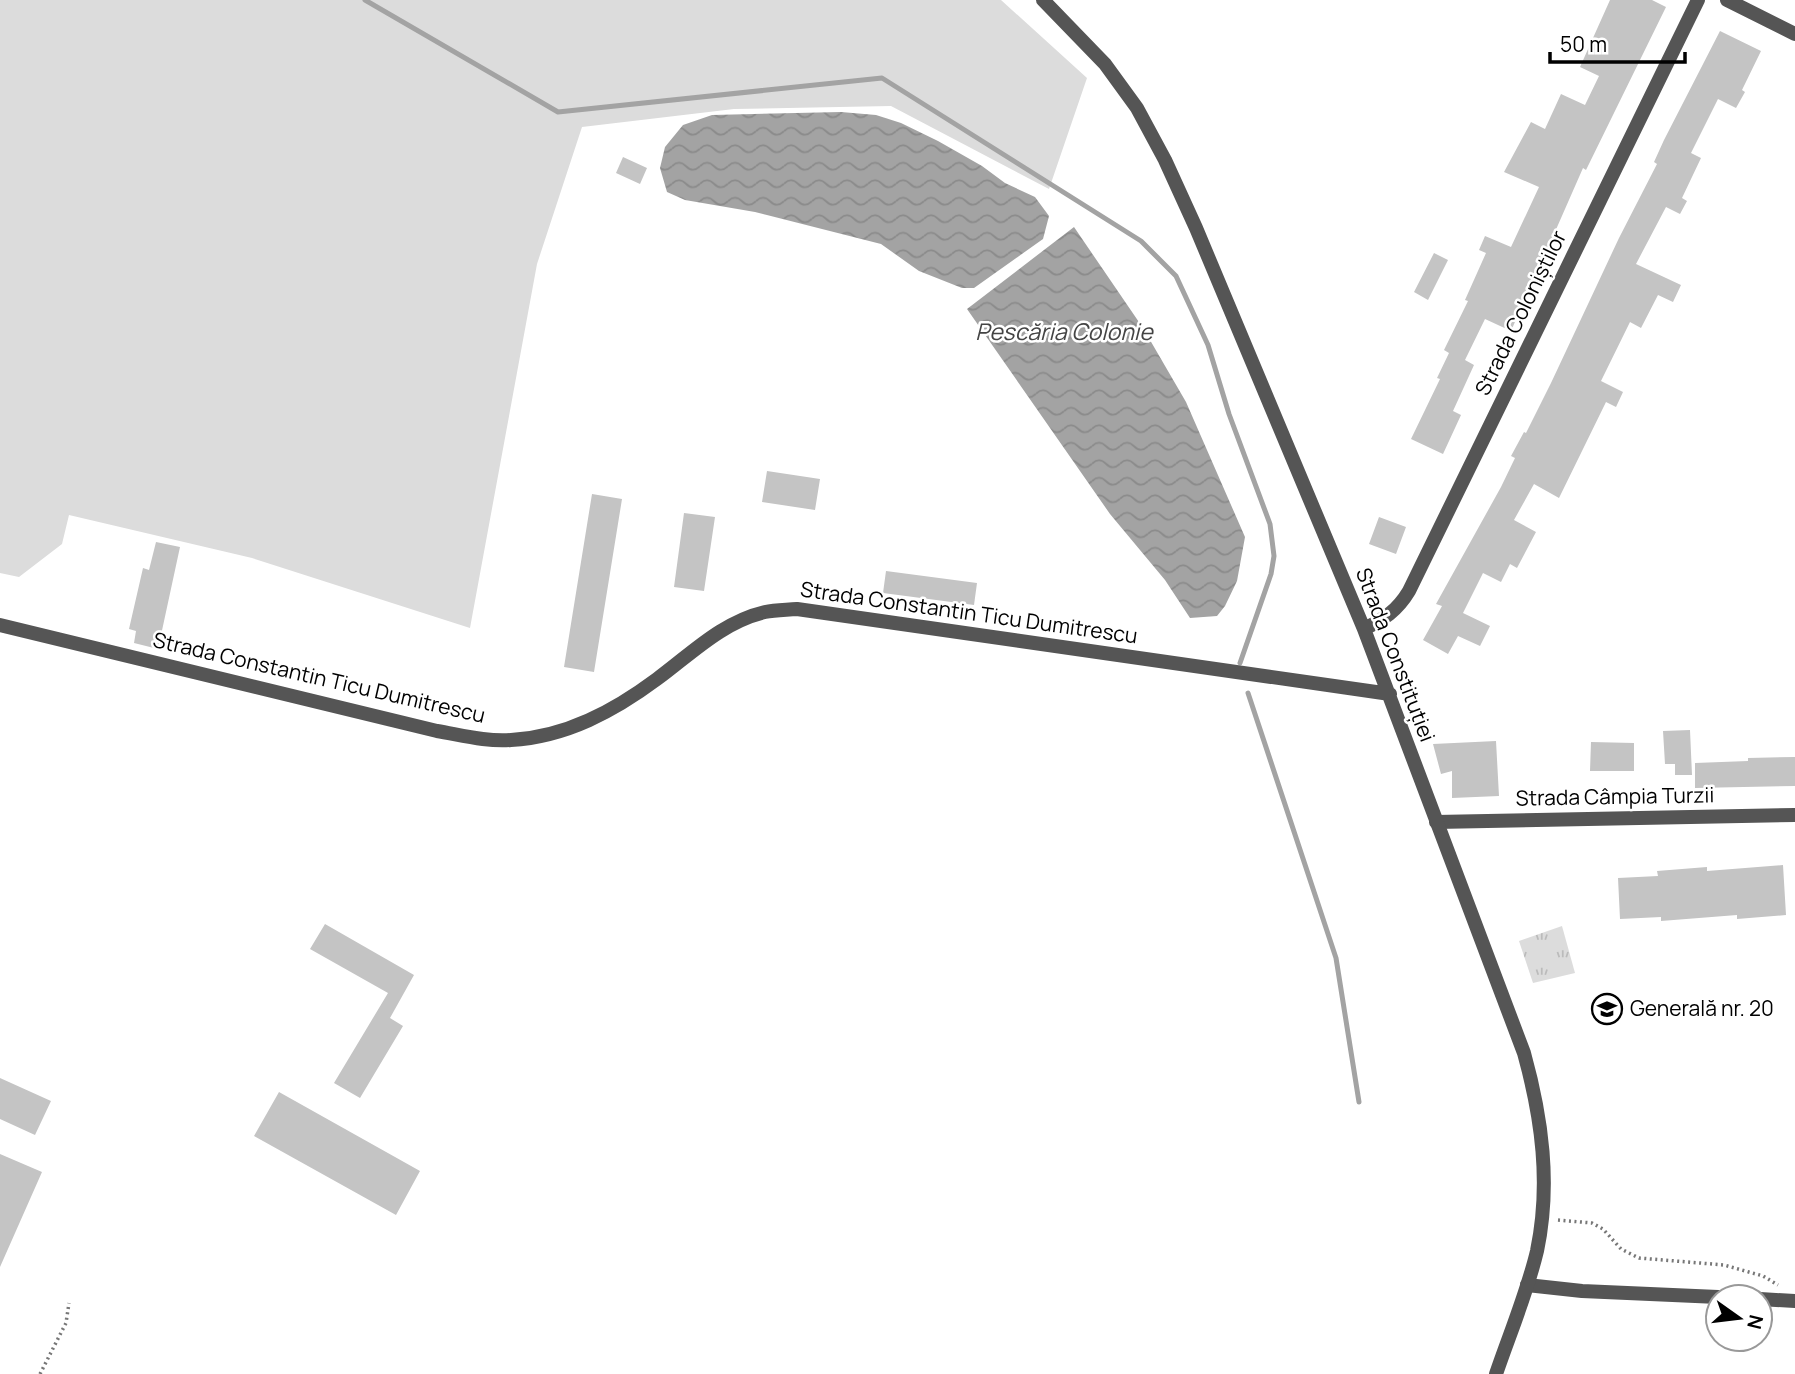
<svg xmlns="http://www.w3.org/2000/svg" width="1795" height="1374" font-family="Manrope,sans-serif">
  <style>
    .grass { fill: #dcdcdc }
    .park { fill: url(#park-tufts) }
    .water { fill: url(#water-waves) }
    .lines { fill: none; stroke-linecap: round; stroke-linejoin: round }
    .stream { stroke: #a3a3a3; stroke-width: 5 }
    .building { fill: #c4c4c4 }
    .path { stroke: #777; stroke-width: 3.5; stroke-dasharray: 2 3.5; stroke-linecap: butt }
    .minor { stroke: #555; stroke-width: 14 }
    .tertiary { stroke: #555; stroke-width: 14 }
    .labels { text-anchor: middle; stroke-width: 5; stroke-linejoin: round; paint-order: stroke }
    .street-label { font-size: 21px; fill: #000; stroke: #fff }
    .poi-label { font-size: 21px; fill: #000; stroke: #fff; text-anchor: start }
    .water-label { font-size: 23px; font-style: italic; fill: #444; stroke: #fff }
  </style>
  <defs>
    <pattern id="park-tufts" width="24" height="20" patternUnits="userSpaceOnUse" patternTransform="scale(1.75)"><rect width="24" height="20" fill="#dcdcdc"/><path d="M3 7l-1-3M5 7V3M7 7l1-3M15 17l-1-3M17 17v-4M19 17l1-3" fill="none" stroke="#bbb"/></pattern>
    <pattern id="water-waves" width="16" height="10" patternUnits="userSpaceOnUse" patternTransform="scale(1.75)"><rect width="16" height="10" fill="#a3a3a3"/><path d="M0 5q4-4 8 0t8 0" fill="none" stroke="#8b8b8b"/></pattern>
  </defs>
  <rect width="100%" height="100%" fill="#fff"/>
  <!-- grass -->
  <path class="grass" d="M0,0H1001L1087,78L1049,189L891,106L734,109L582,127L537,264L470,628L252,558L69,515L62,544L19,577L0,573Z"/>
  <!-- park -->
  <path class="park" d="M1562,926L1575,973L1533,983L1519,941Z"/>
  <!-- water -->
  <path class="water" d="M841,112L876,115L901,123L938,141L982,166L1005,183L1035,197L1049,216L1043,239L974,288H962L919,271L881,244L755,212L685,200L667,192L660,168L665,147L683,125L712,115Z
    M1074,227L1143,328L1186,402L1245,537L1237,581L1225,606L1217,616L1190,618L1165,580L1110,514L967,309Z"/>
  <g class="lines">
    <!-- stream -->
    <path class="stream" d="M365,0L558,112L882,78L1141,241L1176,276L1208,345L1229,414L1270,524L1274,556L1271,574L1240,663
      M1248,693L1336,958L1359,1102"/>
  </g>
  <!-- building -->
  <path class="building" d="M1610,0H1652L1666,7L1586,170L1583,168L1547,250L1545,249L1523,298L1525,299L1511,331L1485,319L1465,360L1474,365L1453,411L1461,415L1443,454L1411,439L1440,379L1437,378L1449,353L1444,350L1468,301L1465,300L1486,253L1479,250L1485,236L1511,247L1539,187L1504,172L1531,122L1545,129L1561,94L1585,105L1599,76L1580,67Z
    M1720,31L1761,51L1742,90L1745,92L1736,108L1718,99L1691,153L1701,158L1682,198L1687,201L1680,214L1666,207L1636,264L1681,285L1673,302L1658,295L1641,328L1630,322L1601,381L1623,392L1616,407L1606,402L1559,498L1534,484L1514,520L1536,532L1517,568L1510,564L1501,582L1483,573L1463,613L1490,626L1480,646L1458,636L1448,654L1423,640L1442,606L1436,604L1501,487L1515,458L1511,456L1524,432L1526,433L1551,383L1619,238L1657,164L1654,162L1664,140Z
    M623,157L647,168L640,184L616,173Z
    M1434,253L1448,260L1428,300L1414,292Z
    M767,471L820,479L815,510L762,502Z
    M592,494L622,499L594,672L564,667Z
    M684,513L715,517L704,591L674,587Z
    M1379,517L1406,527L1396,554L1369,544Z
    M156,542L180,547L158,649L134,643L136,631L129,629L143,568L149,570Z
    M886,571L977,583L974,605L883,593Z
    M1690,730L1692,775H1675V764H1665L1663,731Z
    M1496,741L1499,796L1452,798V771L1441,774L1433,744Z
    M1591,742L1634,743V771H1590Z
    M1795,757V786L1695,788V763L1748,761V758Z
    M1783,865L1786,915L1737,919V915L1661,921V917L1620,919L1618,878L1658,876L1657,871L1707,867V871Z
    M325,924L414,975L390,1018L403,1026L360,1098L334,1083L388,993L310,949Z
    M0,1078L51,1101L35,1135L0,1119Z
    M279,1092L420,1171L396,1215L254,1136Z
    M0,1154L42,1172L0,1267Z"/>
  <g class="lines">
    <!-- path -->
    <path class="path" d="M1558,1220L1592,1223L1603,1229L1621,1249L1639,1258L1724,1265L1763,1276L1778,1285
      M40,1374L66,1323L69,1303"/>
    <!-- minor -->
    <path class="minor" d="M1727,0L1795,34
      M1436,822L1795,815
      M1527,1285L1582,1291L1718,1297
      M1760,1299L1795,1301"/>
    <!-- tertiary -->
    <path class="tertiary" d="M1043,0L1105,64L1137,108L1165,160L1196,228L1364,629L1524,1053C1542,1118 1551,1184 1537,1251C1527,1293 1510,1333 1496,1374
      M0,625L437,731C461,735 487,742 511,740C566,737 614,711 657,679C691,654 722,622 765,612C775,610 786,610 797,609L1390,694
      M1364,629C1384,619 1397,611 1409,591L1698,0"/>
  </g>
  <!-- icons -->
  <defs>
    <g id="school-ring" transform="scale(1.575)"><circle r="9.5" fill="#fff" stroke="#000" stroke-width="1.5"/><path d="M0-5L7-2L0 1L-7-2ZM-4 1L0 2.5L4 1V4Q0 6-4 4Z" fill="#000"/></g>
  </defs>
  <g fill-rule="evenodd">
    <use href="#school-ring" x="1607" y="1009"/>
  </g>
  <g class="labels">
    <!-- street labels -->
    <g class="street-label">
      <text transform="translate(1521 313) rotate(-64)" y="7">Strada Coloniștilor</text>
      <text transform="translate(969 613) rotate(8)" y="7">Strada Constantin Ticu Dumitrescu</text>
      <text transform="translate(1395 655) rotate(69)" y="7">Strada Constituției</text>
      <text transform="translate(319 678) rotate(13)" y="7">Strada Constantin Ticu Dumitrescu</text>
      <text transform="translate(1615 797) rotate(-1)" y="7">Strada Câmpia Turzii</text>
    </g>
    <!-- poi labels -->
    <g class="poi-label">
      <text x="1630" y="1016">Generală nr. 20</text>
    </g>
    <!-- water labels -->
    <g class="water-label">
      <text x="1064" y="340">Pescăria Colonie</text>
    </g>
  </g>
  <!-- north arrow -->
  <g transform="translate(1739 1318) rotate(104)"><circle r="33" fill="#ffffff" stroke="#999999" stroke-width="2"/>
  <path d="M0-5L12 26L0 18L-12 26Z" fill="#000000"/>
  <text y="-10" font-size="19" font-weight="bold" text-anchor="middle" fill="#000000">N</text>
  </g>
  <!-- scale -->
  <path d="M1550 52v10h135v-10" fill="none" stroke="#000000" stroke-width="3.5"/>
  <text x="1560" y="52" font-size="21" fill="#000000" stroke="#ffffff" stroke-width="5" paint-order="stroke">50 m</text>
</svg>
